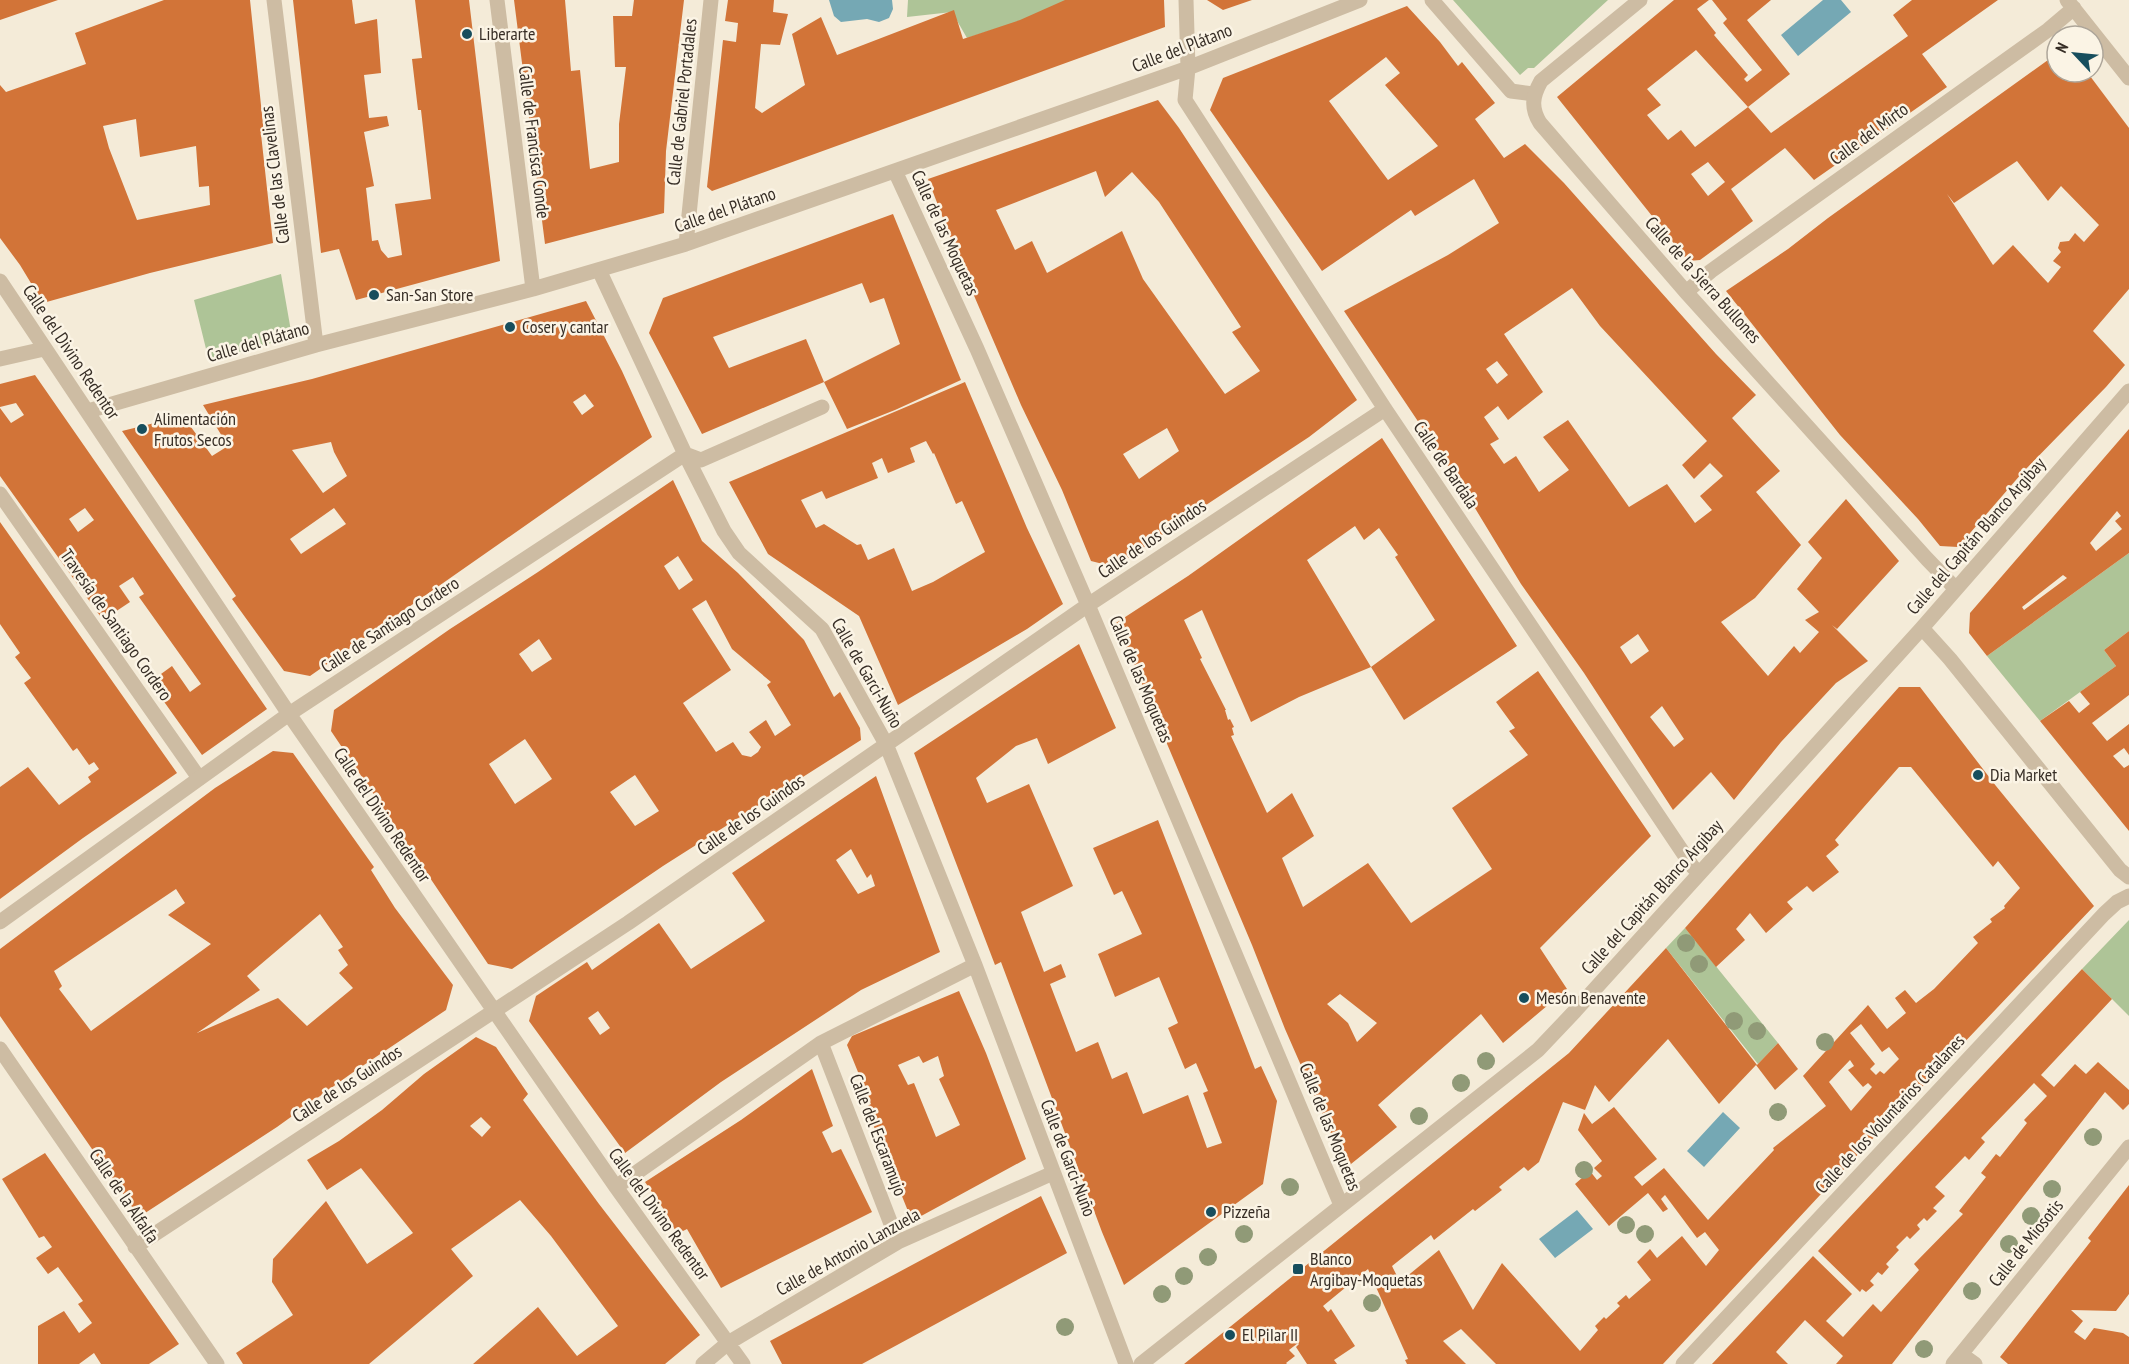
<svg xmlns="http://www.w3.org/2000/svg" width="2129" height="1364" font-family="'PT Sans Narrow',sans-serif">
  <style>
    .green { fill: #aec497 }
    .water { fill: #75a8b4 }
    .building { fill: #d27438; fill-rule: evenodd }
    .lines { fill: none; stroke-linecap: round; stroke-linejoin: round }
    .pedestrian { stroke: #cdbca3; stroke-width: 15 }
    .minor { stroke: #cdbca3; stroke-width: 15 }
    .tree { fill: #909a77 }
    .poi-dot { fill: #174e5d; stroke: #fbf4e5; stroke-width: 2 }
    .labels { text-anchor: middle; stroke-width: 5; stroke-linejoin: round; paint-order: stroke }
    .poi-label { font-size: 18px; fill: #372e26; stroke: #fbf4e5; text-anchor: start }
    .street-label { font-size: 18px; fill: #372e26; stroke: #fbf4e5 }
  </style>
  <rect width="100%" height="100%" fill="#f4ebd8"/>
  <!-- green -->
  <path class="green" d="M908,0H1087L967,38L952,12L907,17Z
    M1453,0H1608L1534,68H1528L1520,75Z
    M281,274L292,337L209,361L194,300Z
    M2129,553V631L2104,650L2116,666L2040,721L1987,656Z
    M2129,920V1016L2082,969Z
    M1685,928L1778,1043L1758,1064L1666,948Z"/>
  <!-- water -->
  <path class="water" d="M829,0H892L893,9L889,18L879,22L867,19L841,22L834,16Z
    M1823,0H1841L1851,12L1798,56L1781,35Z
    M1723,1112L1740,1128L1704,1167L1687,1151Z
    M1577,1210L1593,1229L1555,1258L1539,1239Z"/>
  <!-- building -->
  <path class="building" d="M0,0H58L0,20Z
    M164,0H250L264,134H261L273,243L150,273L43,303L20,265L0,238V85L6,92L86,64L75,33ZM136,119L140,157L196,146L199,187L209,186L210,205L137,220L109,148L103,126Z
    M293,0H352L355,24L377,19L381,73L364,75L369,118L387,116L389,126L364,132L374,186L366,188L372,241L378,240L381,250L388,258L402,255L395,204L431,199L421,110H418L412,59L422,58L415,0H469L500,261L356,300L339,249L321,253Z
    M514,0H565L571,71L580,70L590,169L619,162V124L626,67H615L613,16H632L634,0H684L666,151L664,213L545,244Z
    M728,0H774L773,12L788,14L780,45L761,44L755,108L762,113L805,85L792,34L821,17L837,55L954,10L963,39L1020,20L1065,0H1164L1165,27L712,191L707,187L723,40L736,42L738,23L725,21Z
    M1207,0H1252L1223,10Z
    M1674,0H1709L1697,9L1716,33L1714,35L1748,75L1744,79L1747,82L1762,70L1723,23L1727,19L1712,0H1771L1747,20L1790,74L1748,107L1696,50L1647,89L1661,105L1647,115L1668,140L1681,130L1695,147L1748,107L1771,133L1908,36L1893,15L1912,0H1998L1922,54L1947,87L1814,180L1785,148L1731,189L1753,221L1700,260L1688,261L1557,97ZM1708,162L1725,182L1708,196L1691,174Z
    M1407,6L1440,42L1458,66L1462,62L1495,103L1475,119L1504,158L1525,144L1564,183L1716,354L1756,395L1732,418L1780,471L1756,492L1801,545L1755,598L1721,622L1768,676L1794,646L1800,653L1819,632L1805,620L1819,612L1797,589L1822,558L1808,542L1846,499L1899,561L1837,629L1832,625L1868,661L1836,683L1781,742L1734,800L1711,772L1673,810L1584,673L1521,584L1464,490L1344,311L1448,255L1499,223L1474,179L1415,216L1411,210L1322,271L1210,110L1223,78ZM1386,57L1400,73L1385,85L1438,146L1388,180L1329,101ZM1572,288L1600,326L1707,441L1682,465L1694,479L1710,463L1723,476L1700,496L1712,510L1695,523L1667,484L1629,507L1568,420L1543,437L1569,470L1539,492L1516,456L1504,464L1490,444L1499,439L1484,417L1498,406L1508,420L1543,392L1504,334ZM1497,361L1508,375L1497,384L1486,369ZM1638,634L1649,651L1631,664L1620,647ZM1662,706L1684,739L1674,747L1650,717Z
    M2055,55H2057V72H2087L2129,128V289L2093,331L2125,365L2106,387L2022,473L1958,547L1940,546L1918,519L1840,435L1726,291L1788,249L1828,218ZM2017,161L2048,201L2061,186L2099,225L2084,242L2075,233L2069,241L2060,242L2058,248L2061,252L2053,261L2061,267L2048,283L2013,245L1993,265L1947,194L1954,203Z
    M1158,100L1179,128L1357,400L1309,437L1206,505L1115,567L1091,561L1062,490L1021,405L960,263L928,179ZM1096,171L1105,197L1132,172L1159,202L1241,327L1232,332L1260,371L1225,394L1143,279L1122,231L1047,273L1032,241L1015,250L996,210ZM1167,428L1179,451L1139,479L1123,454Z
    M893,214L961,380L895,410L847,429L824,382L702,434L649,333L663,298ZM862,283L870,303L884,298L900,344L824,382L806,339L729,368L713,337Z
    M586,301L622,371L652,437L310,676L284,671L232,599L236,596L122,431L183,416L212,456L228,446L203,405L312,379ZM585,394L594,406L582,415L573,402ZM331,442L334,452L347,476L323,493L292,450ZM334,508L346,524L301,554L290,539Z
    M35,375L267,709L202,755L150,682L172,666L190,692L201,684L139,597L144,594L133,577L119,586L130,602L103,620L0,476V408L11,423L24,415L16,403L0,407V384ZM85,508L94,520L78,532L69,519Z
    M965,382L1027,528L1063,604L1027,629L898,705L859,616L768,554L729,482ZM926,441L933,454L934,453L956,504L962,501L985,552L933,582L912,591L894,548L868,560L861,544L857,545L824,524L816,528L801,500L822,491L826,499L878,478L872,463L882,458L888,473L915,462L910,448Z
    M2129,429V553L1987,656L1969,633L1970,613ZM2117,511L2121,516L2115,521L2122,529L2096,551L2090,543ZM2063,575L2067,578L2024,610L2022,607Z
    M1382,438L1517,646L1404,720L1371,667L1435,620L1395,557L1398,555L1379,528L1364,540L1355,526L1307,560L1371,667L1299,697L1251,722L1202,610L1184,620L1202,658L1200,659L1226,710H1225L1228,720L1230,719L1234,727L1232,728L1234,735L1231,736L1267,813L1292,793L1314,836L1282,858L1303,907L1368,863L1411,923L1492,869L1452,808L1528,755L1509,731L1515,728L1496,702L1538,671L1651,836L1540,948L1567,989L1503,1043L1481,1014L1378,1105L1397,1127L1346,1168L1285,1029L1252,945L1116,623L1188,576ZM1340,994L1377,1023L1357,1042L1348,1023L1327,1004Z
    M673,480L702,541L738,573L804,640L834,697L840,692L860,728L861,740L663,866L512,969L488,964L331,731L334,710L450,629L538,572ZM678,556L693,580L679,590L664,566ZM706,600L732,649L771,682L767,685L791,725L775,736L766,720L749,732L761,747L758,752L751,757L742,755L733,742L716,752L683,703L731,670L692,609ZM539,639L552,659L532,672L519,654ZM525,739L552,779L515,804L489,764ZM635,775L659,811L635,826L610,792Z
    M0,522L177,773L83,838L0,899V787L28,767L59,805L91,782L88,777L99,769L94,762L89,765L77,748L73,751L24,683L31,678L15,657L20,653L0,624Z
    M2129,631V695L2092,723L2107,741L2129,724V755L2124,748L2113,756L2124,768L2129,765V831L2040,721L2069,701L2079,713L2090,704L2080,692L2116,666L2104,650Z
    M1079,644L1116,728L1048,764L1037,738L1016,746L976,778L987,803L1029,784L1073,886L1021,912L1044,972L1061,964L1066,977L1050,984L1076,1052L1098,1042L1112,1079L1127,1072L1143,1114L1188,1095L1207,1148L1222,1143L1203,1093L1208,1091L1196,1063L1185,1069L1168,1028L1178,1023L1159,977L1115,997L1098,954L1142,934L1122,891L1114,895L1093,848L1158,820L1255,1069L1261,1066L1277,1101L1263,1184L1124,1285L1102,1232L1001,962L995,965L914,753Z
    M1899,687H1920L1996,786L2094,906L1861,1151L1663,1364H1496L1461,1329L1443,1341L1466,1364H1407L1405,1360L1408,1359L1368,1269L1323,1306L1328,1312L1331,1309L1355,1346L1334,1360L1337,1364H1307L1296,1347L1299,1344L1298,1343L1289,1350L1295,1356L1286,1363L1287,1364H1184L1569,1053L1666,948L1757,1065L1778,1043L1798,1069L1775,1090L1756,1065L1719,1104L1668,1039L1609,1102L1595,1085L1585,1110L1563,1102L1539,1162L1528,1171L1524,1167L1499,1187L1502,1190L1475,1211L1473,1209L1434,1240L1431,1235L1392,1266L1400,1282L1439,1250L1473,1310L1502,1263L1580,1351L1598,1330L1595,1326L1604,1317L1606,1319L1620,1306L1617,1303L1626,1295L1629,1299L1651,1280L1637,1262L1650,1249L1657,1258L1682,1236L1706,1266L1719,1250L1705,1232L1697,1238L1665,1195L1661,1199L1668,1209L1663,1212L1648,1193L1609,1226L1575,1184L1590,1171L1597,1180L1602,1176L1594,1168L1602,1161L1578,1130L1584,1113L1592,1124L1614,1107L1657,1159L1634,1177L1642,1186L1664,1168L1708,1220L1774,1150L1773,1148L1826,1106L1803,1076L1868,1005L1887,1029L1906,1013L1895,998L1905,990L1916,1003L1934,989L1978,943L1973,937L1992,922L1990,919L2005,908L2004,906L2020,888L1998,861L1993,867L1911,767H1899L1835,840L1839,845L1826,856L1839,872L1813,892L1807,886L1787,902L1793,909L1766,933L1750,913L1736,929L1745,940L1716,967L1685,928ZM1861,1024L1882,1052L1889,1047L1899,1059L1884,1074L1880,1071L1876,1075L1870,1069L1875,1064L1850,1033ZM1850,1060L1854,1066L1848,1070L1863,1087L1868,1083L1872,1087L1851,1111L1829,1082Z
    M273,751L293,753L374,867L371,870L395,908L453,985L446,1010L352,1073L277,1127L139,1217L0,1016V949L215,788ZM176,889L185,903L168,915L211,944L91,1031L59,989L62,986L54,971ZM320,914L343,947L338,950L348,965L339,973L353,988L307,1026L278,998L197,1033L260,990L247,976Z
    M876,776L940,952L861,990L721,1082L625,1153L529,1021L536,996L587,962L592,970L659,923L691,969L765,921L732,873ZM851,849L867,878L871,874L875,886L858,894L836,860ZM598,1011L610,1028L600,1035L588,1018Z
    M2082,969L2112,999L2041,1075L2054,1087L2075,1064L2086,1074L2098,1062L2129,1090V1104L2123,1110L2105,1092L1892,1364H1836L1843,1356L1805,1320L1776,1352L1788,1364H1712L1813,1256L1852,1294L1826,1321L1843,1337L1873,1304L1881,1312L1919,1270L1914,1264L1963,1214L1959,1211L1986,1177L1981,1173L1996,1154L2000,1157L2027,1123L2024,1120L2047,1096L2034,1083L1981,1138L1985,1142L1969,1160L1965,1156L1935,1187L1945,1196L1933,1208L1937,1211L1927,1221L1924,1218L1917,1225L1920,1229L1910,1239L1907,1236L1896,1247L1899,1250L1886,1264L1889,1267L1882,1275L1878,1272L1870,1281L1874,1285L1866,1292L1862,1289L1860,1292L1818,1251Z
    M959,991L986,1053L1026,1159L912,1221L866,1107L871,1104L847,1045L852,1036ZM919,1056L923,1063L938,1056L944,1076L939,1079L960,1125L936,1137L914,1083L908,1085L898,1065Z
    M476,1037L496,1047L528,1094L523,1100L599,1204L700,1335L665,1364H473L538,1307L577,1356L618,1326L551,1236L520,1200L451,1249L473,1276L369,1364H243L236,1353L293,1315L272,1282L273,1259L326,1201L367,1264L413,1233L361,1168L327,1190L307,1160L339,1141L382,1110L424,1074ZM481,1117L491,1127L482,1137L470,1126Z
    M812,1069L833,1126L822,1132L832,1153L841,1149L872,1212L721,1288L687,1229L677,1234L667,1214L645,1182L741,1120Z
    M45,1153L179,1344L149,1364H101L94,1353L79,1364H38V1326L64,1311L79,1333L92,1323L78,1304L83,1301L58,1267L48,1274L36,1258L52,1247L44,1236L39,1238L2,1179Z
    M2129,1185V1294L2116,1311L2071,1310L2083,1321L2074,1332L2085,1340L2094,1328L2123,1333L2129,1337V1364H2008L2000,1357L2091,1241L2088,1238Z
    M1041,1196L1067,1253L862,1364H782L770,1341Z"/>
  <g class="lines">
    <!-- pedestrian -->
    <path class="pedestrian" d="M1432,0L1511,91L1533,94
      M0,494L199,778"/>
    <!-- minor -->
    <path class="minor" d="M274,0L316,345
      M497,0L533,289
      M1186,0L1188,68L1185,100L1385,409L1692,866L1699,873
      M1640,0L1541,81C1532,97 1531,108 1540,123L1686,292L1927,559L1956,589
      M2067,0L2129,78
      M895,171L977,349L1088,605L1341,1205
      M686,244L711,0
      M599,270L685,454L724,531L739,553L822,629L886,744L975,965L1126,1364
      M0,281L289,714L616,1187L743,1364
      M1686,292L1711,271L2048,30L2074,8
      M0,359L44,349
      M88,411L316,345L533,289L686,244L1188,68L1360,0
      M685,454L701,460L822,407
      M1922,628L1950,659L2120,870L2129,877
      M0,922L289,714L685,454
      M821,1043L898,1242
      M0,1049L217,1364
      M616,1187L821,1043L975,965
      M135,1247L628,923L1088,605L1385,409
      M1961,1354L1975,1364
      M703,1364L728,1343L898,1242L1053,1173
      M1141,1364L1538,1050L1575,1011L1922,628L2129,391
      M1683,1364L2104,914L2117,902L2129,896
      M1953,1364L2129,1147"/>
  </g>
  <!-- trees -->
  <g class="tree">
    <circle cx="1686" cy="943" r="9"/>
    <circle cx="1699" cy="964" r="9"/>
    <circle cx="1734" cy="1021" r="9"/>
    <circle cx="1757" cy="1031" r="9"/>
    <circle cx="1825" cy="1042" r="9"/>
    <circle cx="1486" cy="1061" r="9"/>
    <circle cx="1461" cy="1083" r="9"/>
    <circle cx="1778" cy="1112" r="9"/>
    <circle cx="1419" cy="1116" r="9"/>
    <circle cx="2093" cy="1137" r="9"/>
    <circle cx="1584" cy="1170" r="9"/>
    <circle cx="1290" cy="1187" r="9"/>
    <circle cx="2052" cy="1189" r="9"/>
    <circle cx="2031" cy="1216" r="9"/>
    <circle cx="1626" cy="1225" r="9"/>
    <circle cx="1244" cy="1234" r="9"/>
    <circle cx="1645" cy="1234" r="9"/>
    <circle cx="2009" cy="1244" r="9"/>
    <circle cx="1208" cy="1257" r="9"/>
    <circle cx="1184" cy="1276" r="9"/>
    <circle cx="1972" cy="1291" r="9"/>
    <circle cx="1162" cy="1294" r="9"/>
    <circle cx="1372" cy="1303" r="9"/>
    <circle cx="1065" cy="1327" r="9"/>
    <circle cx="1924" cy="1349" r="9"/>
  </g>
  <!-- markers -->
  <g class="poi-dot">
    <circle cx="467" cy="34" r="6"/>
    <circle cx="374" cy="295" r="6"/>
    <circle cx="510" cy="327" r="6"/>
    <circle cx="142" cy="429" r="6"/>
    <circle cx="1978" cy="775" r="6"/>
    <circle cx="1524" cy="998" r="6"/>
    <circle cx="1211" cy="1212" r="6"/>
    <rect x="1292" y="1263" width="12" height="12" rx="3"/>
    <circle cx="1230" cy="1335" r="6"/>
  </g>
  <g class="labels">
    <!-- poi labels -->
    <g class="poi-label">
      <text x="479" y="40">Liberarte</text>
      <text x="386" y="301">San-San Store</text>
      <text x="522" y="333">Coser y cantar</text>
      <text x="154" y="425">Alimentación<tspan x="154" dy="21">Frutos Secos</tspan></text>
      <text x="1990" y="781">Dia Market</text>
      <text x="1536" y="1004">Mesón Benavente</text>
      <text x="1223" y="1218">Pizzeña</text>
      <text x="1310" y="1265">Blanco<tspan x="1310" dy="21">Argibay-Moquetas</tspan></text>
      <text x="1242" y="1341">El PiIar II</text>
    </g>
    <!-- street labels -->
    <g class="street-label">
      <text transform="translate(1182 48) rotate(-21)" y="6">Calle del Plátano</text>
      <text transform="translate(682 102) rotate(-84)" y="6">Calle de Gabriel Portadales</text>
      <text transform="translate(1869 134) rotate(-36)" y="6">Calle del Mirto</text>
      <text transform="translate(534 142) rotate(83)" y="6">Calle de Francisca Conde</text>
      <text transform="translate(275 175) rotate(-97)" y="6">Calle de las Clavelinas</text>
      <text transform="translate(725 210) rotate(-19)" y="6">Calle del Plátano</text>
      <text transform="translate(945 233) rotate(65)" y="6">Calle de las Moquetas</text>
      <text transform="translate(1703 280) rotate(48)" y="6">Calle de la Sierra Bullones</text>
      <text transform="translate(258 342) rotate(-16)" y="6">Calle del Plátano</text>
      <text transform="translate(71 352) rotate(56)" y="6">Calle del Divino Redentor</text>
      <text transform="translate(1446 465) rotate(56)" y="6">Calle de Bardala</text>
      <text transform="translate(1976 536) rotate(-49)" y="6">Calle del Capitán Blanco Argibay</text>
      <text transform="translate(1152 539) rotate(-34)" y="6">Calle de los Guindos</text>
      <text transform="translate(116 625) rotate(55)" y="6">Travesía de Santiago Cordero</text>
      <text transform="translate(390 625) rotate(-33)" y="6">Calle de Santiago Cordero</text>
      <text transform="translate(867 673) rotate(60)" y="6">Calle de Garci-Nuño</text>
      <text transform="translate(1141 679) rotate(67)" y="6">Calle de las Moquetas</text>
      <text transform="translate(382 815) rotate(56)" y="6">Calle del Divino Redentor</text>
      <text transform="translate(751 815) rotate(-35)" y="6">Calle de los Guindos</text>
      <text transform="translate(1652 897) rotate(-48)" y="6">Calle del Capitán Blanco Argibay</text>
      <text transform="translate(347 1084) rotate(-33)" y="6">Calle de los Guindos</text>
      <text transform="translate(1890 1114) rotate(-47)" y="6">Calle de los Voluntarios Catalanes</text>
      <text transform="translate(1330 1127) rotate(68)" y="6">Calle de las Moquetas</text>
      <text transform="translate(878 1135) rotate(69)" y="6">Calle del Escaramujo</text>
      <text transform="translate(1068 1158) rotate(69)" y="6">Calle de Garci-Nuño</text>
      <text transform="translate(124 1196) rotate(56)" y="6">Calle de la Alfalfa</text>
      <text transform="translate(659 1214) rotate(54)" y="6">Calle del Divino Redentor</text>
      <text transform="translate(2026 1243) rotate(-51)" y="6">Calle de Miosotis</text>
      <text transform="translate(848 1252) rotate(-29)" y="6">Calle de Antonio Lanzuela</text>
    </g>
  </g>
  <!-- north arrow -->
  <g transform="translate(2075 54) rotate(296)"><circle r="28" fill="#fbf4e5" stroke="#ada599" stroke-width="1.5"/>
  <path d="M0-4.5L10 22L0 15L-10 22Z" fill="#174e5d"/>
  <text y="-9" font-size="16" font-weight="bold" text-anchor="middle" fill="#372e26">N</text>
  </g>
</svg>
